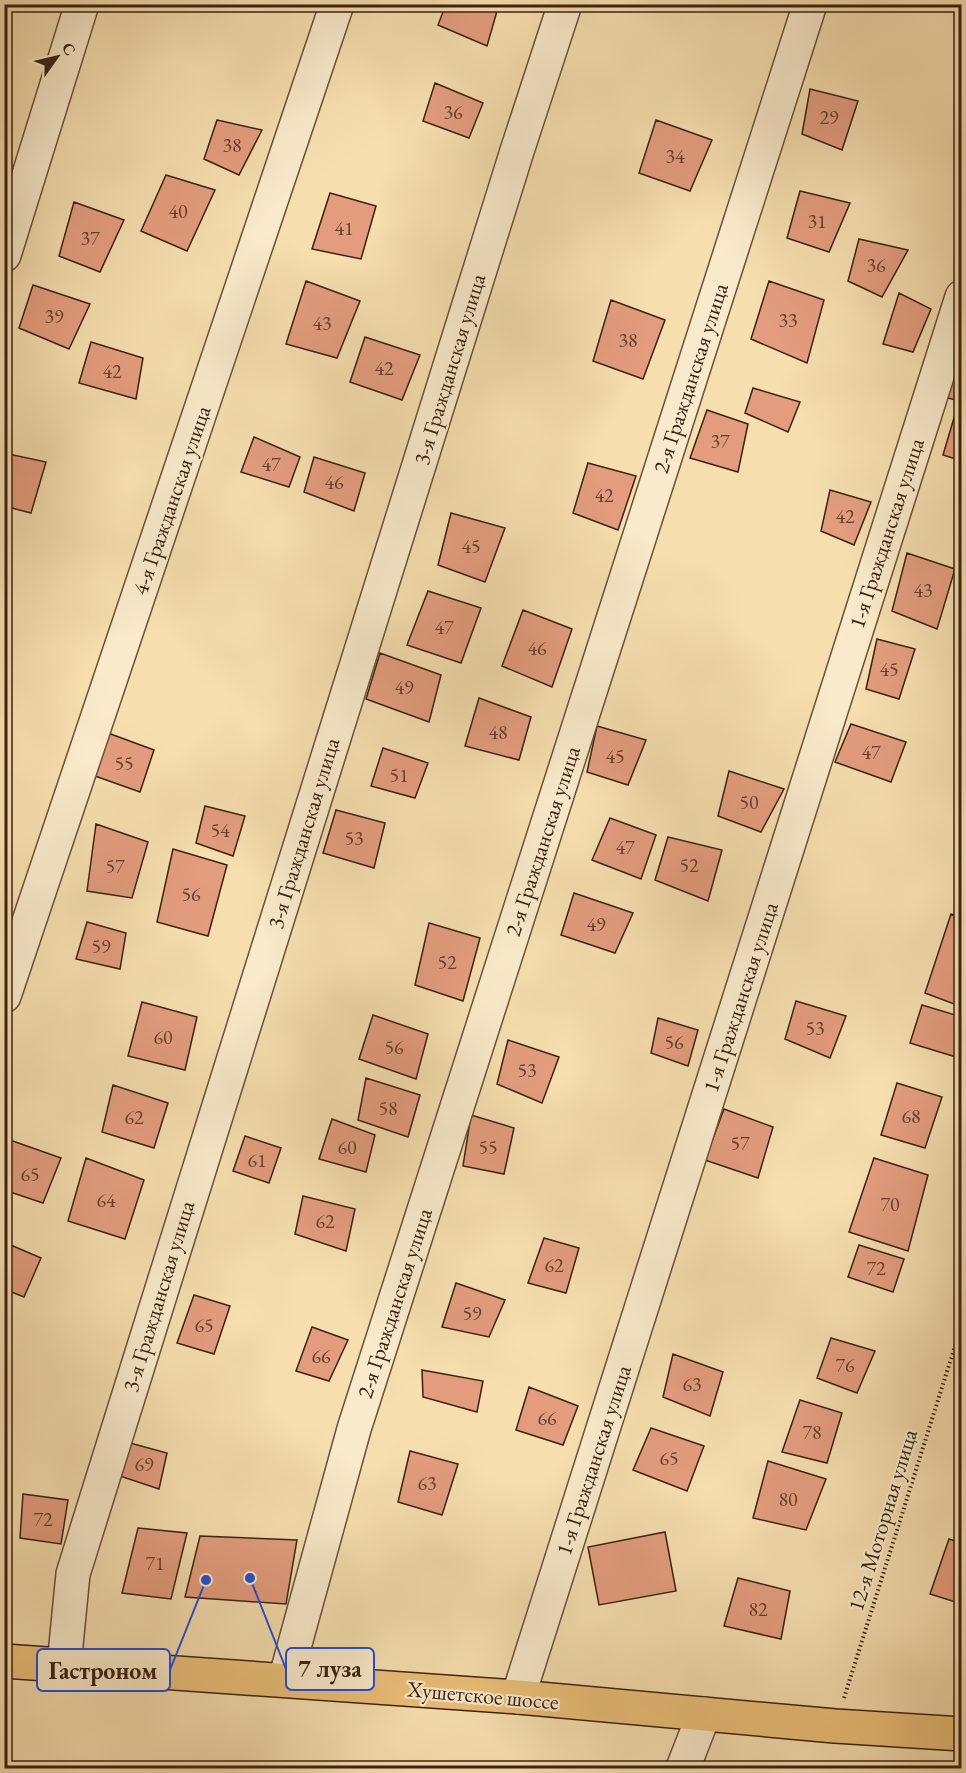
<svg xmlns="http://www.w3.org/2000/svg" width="966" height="1773" font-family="'EB Garamond',serif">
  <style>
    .building { fill: #e39d7e; stroke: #3a2212; stroke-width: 1.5 }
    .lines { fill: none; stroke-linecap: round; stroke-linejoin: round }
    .minor-casing { stroke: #695139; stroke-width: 36 }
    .major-casing { stroke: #3a2212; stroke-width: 36 }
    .path { stroke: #3a2212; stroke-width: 4; stroke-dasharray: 1.5 3; stroke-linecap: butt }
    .minor { stroke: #f9eacb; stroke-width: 33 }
    .major { stroke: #ebbf78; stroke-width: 33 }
    .labels { text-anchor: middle; stroke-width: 4.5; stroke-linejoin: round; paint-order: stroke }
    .number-label { font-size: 20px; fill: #64412d }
    .street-label { font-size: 22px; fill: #3a2212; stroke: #f9eacb }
    .leader { fill: none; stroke: #1d4ed8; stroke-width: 2 }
    .callout-dot { fill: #1d4ed8; stroke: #f9eacb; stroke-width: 2 }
    .callout { fill: #f9eacb; stroke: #1d4ed8; stroke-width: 2 }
    .callout-label { font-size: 24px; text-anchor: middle; font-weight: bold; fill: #3a2212 }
  </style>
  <rect width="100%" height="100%" fill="#f6deaf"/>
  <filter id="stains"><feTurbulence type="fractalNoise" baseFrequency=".00333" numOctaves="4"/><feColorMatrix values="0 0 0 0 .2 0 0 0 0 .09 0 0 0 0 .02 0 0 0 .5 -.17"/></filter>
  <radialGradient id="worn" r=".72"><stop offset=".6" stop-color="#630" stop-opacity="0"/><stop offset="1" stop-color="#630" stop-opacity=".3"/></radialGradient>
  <!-- building -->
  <path class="building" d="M446,4H499L487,46L438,25Z
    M435,83L483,103L469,138L423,121Z
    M810,89L858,101L842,150L802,134Z
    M217,120L262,130L239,175L204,159Z
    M656,120L712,140L690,191L639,173Z
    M166,175L215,190L187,251L141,231Z
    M800,191L850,203L829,252L787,238Z
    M330,193L376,206L361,259L312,249Z
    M74,202L124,220L100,272L59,256Z
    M859,239L908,250L882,297L848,281Z
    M306,281L360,301L337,358L286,344Z
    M769,281L824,300L807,363L751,339Z
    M33,285L90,304L69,349L19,328Z
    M899,293L931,309L913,352L883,344Z
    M611,300L665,320L643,379L593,361Z
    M365,337L420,355L402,400L350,382Z
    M91,342L143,358L136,399L79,383Z
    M959,359L962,360V401L947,398Z
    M753,388L800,402L788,432L745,413Z
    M707,410L748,424L738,472L690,458Z
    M956,411L962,413V461L943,455Z
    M254,437L300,457L289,487L241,472Z
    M4,453L46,462L31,513L4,506Z
    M314,457L365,473L354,511L304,492Z
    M588,463L636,476L618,530L573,513Z
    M830,490L871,502L854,545L821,531Z
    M451,513L505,528L485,582L438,565Z
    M907,553L955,569L937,629L892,611Z
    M428,591L481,608L461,663L407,645Z
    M523,610L572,629L552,687L502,666Z
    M877,639L915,649L899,699L866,689Z
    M380,653L441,675L429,722L366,699Z
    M479,698L531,717L519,760L465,746Z
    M851,724L906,742L891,782L835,762Z
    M597,726L646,740L628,785L587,772Z
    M108,733L154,750L140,792L95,776Z
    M383,748L428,763L415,798L371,786Z
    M729,771L784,789L761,832L718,816Z
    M205,806L245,816L233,856L196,843Z
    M336,810L385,823L374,868L323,853Z
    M610,818L656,835L641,879L592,860Z
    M96,824L148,842L132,898L87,891Z
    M668,837L722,850L708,901L655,880Z
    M173,849L227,865L208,936L157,922Z
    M574,893L633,913L615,953L561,935Z
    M951,914L962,918V1007L925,993Z
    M87,922L126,933L120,969L76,959Z
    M429,923L480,938L463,1001L415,985Z
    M796,1001L846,1016L830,1058L785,1039Z
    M142,1002L197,1017L185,1070L128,1056Z
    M922,1005L962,1017V1035L956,1057L910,1043Z
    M373,1015L428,1034L416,1079L359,1059Z
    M658,1018L698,1030L688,1066L651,1053Z
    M508,1040L559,1057L542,1103L497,1084Z
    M366,1078L420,1095L408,1137L358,1120Z
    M897,1083L942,1097L925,1148L881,1135Z
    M113,1085L168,1103L154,1148L102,1132Z
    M724,1109L773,1127L758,1178L705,1160Z
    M471,1115L514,1128L504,1174L463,1166Z
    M332,1119L375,1135L366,1172L319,1159Z
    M245,1136L281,1148L269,1183L233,1171Z
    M7,1139L61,1158L43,1203L4,1190V1146Z
    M86,1158L144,1180L125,1239L68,1221Z
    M874,1158L928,1175L908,1251L849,1232Z
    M303,1196L355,1209L346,1251L295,1234Z
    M544,1238L579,1248L566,1293L528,1283Z
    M6,1243L41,1258L24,1297L4,1289V1248Z
    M859,1245L904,1259L893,1292L848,1277Z
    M456,1283L505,1300L489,1337L442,1327Z
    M194,1295L230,1306L214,1354L177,1343Z
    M312,1327L348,1340L329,1381L296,1371Z
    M831,1338L875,1351L857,1393L817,1378Z
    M673,1354L723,1372L710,1416L663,1397Z
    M422,1370L483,1381L477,1412L423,1397Z
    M529,1387L578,1406L563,1445L516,1430Z
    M800,1400L842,1413L827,1463L782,1452Z
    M651,1428L704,1446L687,1491L633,1470Z
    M130,1443L167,1453L159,1489L120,1476Z
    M410,1451L458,1464L442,1515L398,1502Z
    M768,1461L826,1479L806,1530L753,1518Z
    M23,1494L68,1500L61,1544L20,1538Z
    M138,1528L187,1533L171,1599L122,1593Z
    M665,1532L676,1591L599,1605L588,1547Z
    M200,1536L297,1540L286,1604L185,1597Z
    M949,1539L962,1543V1604L930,1594Z
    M738,1578L790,1591L781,1639L724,1626Z"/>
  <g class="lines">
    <!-- minor casing -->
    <g class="minor-casing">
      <path id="minor" d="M4,255L82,4
        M4,996L337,4
        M64,1665L73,1574L517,151L565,4
        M285,1680L354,1429L810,4
        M518,1697L962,297
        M683,1768L704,1714"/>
    </g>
    <!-- major casing -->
    <g class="major-casing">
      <path id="major" d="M4,1661L518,1697L835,1726L962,1734"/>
    </g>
    <!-- path -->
    <path class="path" d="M844,1698L962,1324"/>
    <!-- minor -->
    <use href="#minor" class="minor"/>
    <!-- major -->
    <use href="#major" class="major"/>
  </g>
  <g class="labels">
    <!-- number labels -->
    <g class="number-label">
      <text x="453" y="119">36</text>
      <text x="829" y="124">29</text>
      <text x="232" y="152">38</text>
      <text x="675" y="163">34</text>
      <text x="178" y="218">40</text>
      <text x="817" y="228">31</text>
      <text x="344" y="235">41</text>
      <text x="90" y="245">37</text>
      <text x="876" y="272">36</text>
      <text x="54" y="323">39</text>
      <text x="788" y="327">33</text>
      <text x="322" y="330">43</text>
      <text x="628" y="347">38</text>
      <text x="384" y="375">42</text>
      <text x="112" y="378">42</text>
      <text x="720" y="448">37</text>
      <text x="271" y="471">47</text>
      <text x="334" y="489">46</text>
      <text x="604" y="502">42</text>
      <text x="845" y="523">42</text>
      <text x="471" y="553">45</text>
      <text x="923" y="597">43</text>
      <text x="444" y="634">47</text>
      <text x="537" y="655">46</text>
      <text x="889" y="676">45</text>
      <text x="404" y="694">49</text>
      <text x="498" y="739">48</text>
      <text x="871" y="759">47</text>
      <text x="615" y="763">45</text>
      <text x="124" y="770">55</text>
      <text x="399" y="782">51</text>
      <text x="749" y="809">50</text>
      <text x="220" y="837">54</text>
      <text x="354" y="845">53</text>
      <text x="625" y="854">47</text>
      <text x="689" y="872">52</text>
      <text x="115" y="873">57</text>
      <text x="191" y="901">56</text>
      <text x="596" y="931">49</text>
      <text x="101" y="953">59</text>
      <text x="447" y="969">52</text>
      <text x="815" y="1035">53</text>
      <text x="163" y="1044">60</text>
      <text x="674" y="1049">56</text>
      <text x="394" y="1054">56</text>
      <text x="527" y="1077">53</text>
      <text x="388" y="1115">58</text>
      <text x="911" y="1123">68</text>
      <text x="134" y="1124">62</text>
      <text x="740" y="1150">57</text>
      <text x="347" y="1154">60</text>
      <text x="488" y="1154">55</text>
      <text x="257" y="1167">61</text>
      <text x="30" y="1181">65</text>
      <text x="106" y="1207">64</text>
      <text x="890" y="1211">70</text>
      <text x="325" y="1228">62</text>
      <text x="554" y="1272">62</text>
      <text x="876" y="1275">72</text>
      <text x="472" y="1320">59</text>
      <text x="204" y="1332">65</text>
      <text x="321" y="1363">66</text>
      <text x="845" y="1372">76</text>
      <text x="692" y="1391">63</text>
      <text x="547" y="1425">66</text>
      <text x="812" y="1439">78</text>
      <text x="669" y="1465">65</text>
      <text x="144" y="1471">69</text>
      <text x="427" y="1490">63</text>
      <text x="788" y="1506">80</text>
      <text x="43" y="1526">72</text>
      <text x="155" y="1570">71</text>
      <text x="758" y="1616">82</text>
    </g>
    <!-- street labels -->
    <g class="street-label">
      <text transform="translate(449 369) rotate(-73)" y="8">3-я Гражданская улица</text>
      <text transform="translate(690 378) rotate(-72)" y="8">2-я Гражданская улица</text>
      <text transform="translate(171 500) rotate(-71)" y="8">4-я Гражданская улица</text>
      <text transform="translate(886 533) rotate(-72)" y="8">1-я Гражданская улица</text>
      <text transform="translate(303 833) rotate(-73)" y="8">3-я Гражданская улица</text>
      <text transform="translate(542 841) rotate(-72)" y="8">2-я Гражданская улица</text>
      <text transform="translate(740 997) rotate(-72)" y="8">1-я Гражданская улица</text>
      <text transform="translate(158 1296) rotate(-73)" y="8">3-я Гражданская улица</text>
      <text transform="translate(394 1303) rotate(-72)" y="8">2-я Гражданская улица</text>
      <text transform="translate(593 1460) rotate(-72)" y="8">1-я Гражданская улица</text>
      <text transform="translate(882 1520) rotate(-73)" y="8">12-я Моторная улица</text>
      <text transform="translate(483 1695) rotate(5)" y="8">Хушетское шоссе</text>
    </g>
  </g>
  <!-- callouts -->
  <path class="leader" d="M250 1578L286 1669M206 1580L170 1670"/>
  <g class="callout-dot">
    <circle cx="250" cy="1578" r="6"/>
    <circle cx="206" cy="1580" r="6"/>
  </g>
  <g class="callout">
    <rect x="286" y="1648" width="88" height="42" rx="6"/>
    <rect x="37" y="1649" width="133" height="42" rx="6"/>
  </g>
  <g class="callout-label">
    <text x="330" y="1677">7 луза</text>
    <text x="103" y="1679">Гастроном</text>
  </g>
  <!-- margin -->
  <rect width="966" height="1773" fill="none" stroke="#f6deaf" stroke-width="24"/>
  <rect x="6" y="6" width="954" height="1761" fill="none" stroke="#3a2212" stroke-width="3"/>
  <rect x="12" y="12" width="942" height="1749" fill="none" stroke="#3a2212" stroke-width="1.5"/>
  <!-- north arrow -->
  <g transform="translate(57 57) rotate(56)" stroke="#f9eacb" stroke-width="4.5" paint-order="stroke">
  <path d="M0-4.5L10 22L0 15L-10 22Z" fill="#3a2212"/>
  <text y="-9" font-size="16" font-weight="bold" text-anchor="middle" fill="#3a2212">С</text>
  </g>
  <rect width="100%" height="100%" filter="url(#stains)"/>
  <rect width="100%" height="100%" fill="url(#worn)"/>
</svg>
